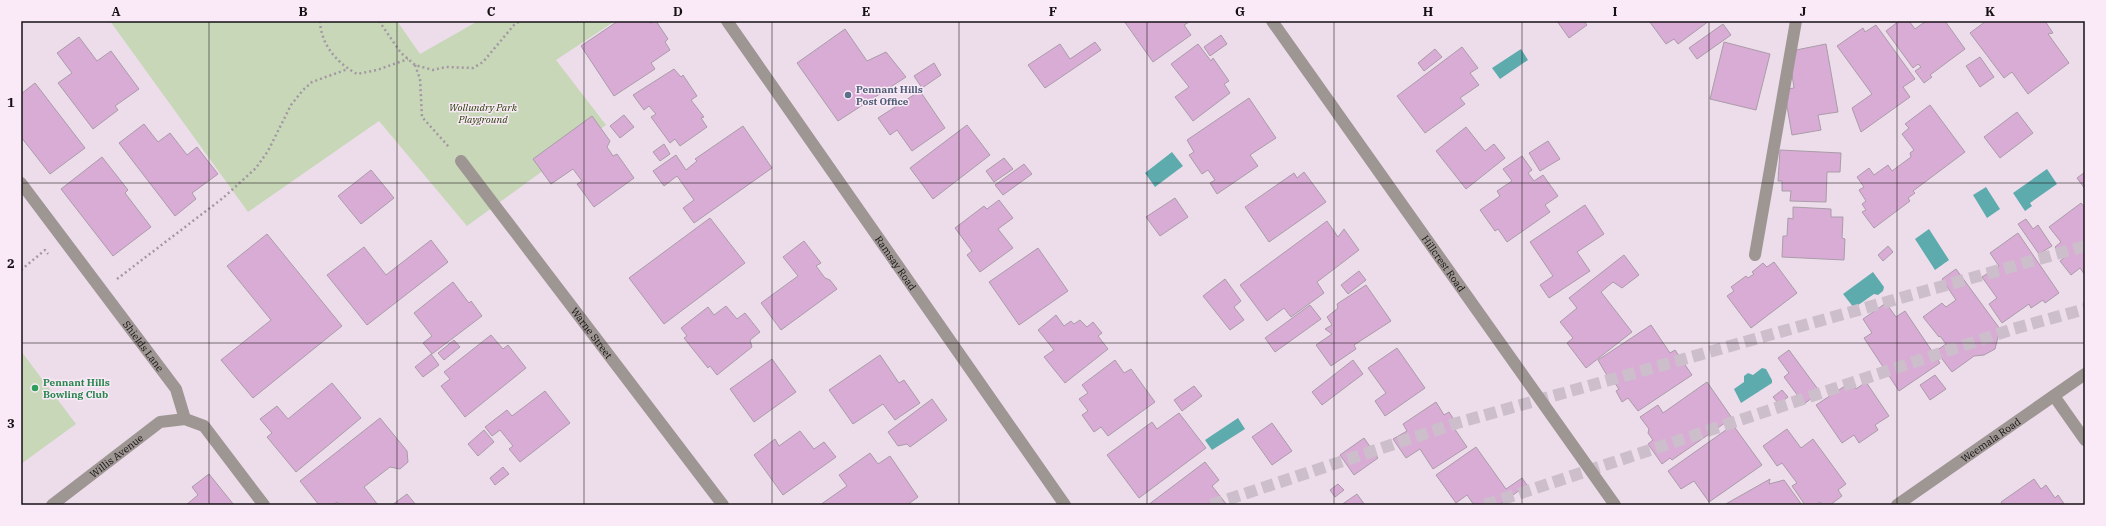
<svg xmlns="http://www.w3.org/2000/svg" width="2106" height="526" font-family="'IBM Plex Serif',serif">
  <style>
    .green { fill: #c7d7b8 }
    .water { fill: #5eabae }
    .building { fill: #d9acd5; stroke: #aa9ca9 }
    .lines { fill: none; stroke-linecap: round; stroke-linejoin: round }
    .highway-tunnel { stroke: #cdbecb; stroke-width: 12; stroke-dasharray: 12 6; stroke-linecap: butt }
    .path { stroke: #a497a2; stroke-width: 2.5; stroke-dasharray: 2 3; stroke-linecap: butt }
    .minor { stroke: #9e9692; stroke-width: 12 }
    .grid { fill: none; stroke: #151014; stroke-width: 1; stroke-opacity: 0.55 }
    .service-dot { fill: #5c6f8a; stroke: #faeaf8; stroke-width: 1.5 }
    .leisure-dot { fill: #2e9e5b; stroke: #faeaf8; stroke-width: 1.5 }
    .labels { text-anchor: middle; stroke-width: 3; stroke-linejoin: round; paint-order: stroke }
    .service-label { font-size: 10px; font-weight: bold; fill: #4e5e75; stroke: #faeaf8; text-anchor: start }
    .park-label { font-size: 10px; font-style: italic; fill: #263d03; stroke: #faeaf8 }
    .street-label { font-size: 10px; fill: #151014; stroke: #faeaf8 }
    .leisure-label { font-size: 10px; font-weight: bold; fill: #27864d; stroke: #faeaf8; text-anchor: start }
    .neatline { fill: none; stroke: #151014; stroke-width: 1.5 }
    .grid-label { font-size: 13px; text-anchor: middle; font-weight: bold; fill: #151014 }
  </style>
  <rect width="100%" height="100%" fill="#edddeb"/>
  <!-- green -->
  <path class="green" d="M110,21H397L420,54L478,21H615L556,60L606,125L467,226L379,121L248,212Z
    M21,351L76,424L21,464Z"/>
  <!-- water -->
  <path class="water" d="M1521,49L1528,60L1500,79L1492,68Z
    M1172,152L1183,166L1155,187L1145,173Z
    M2047,169L2057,184L2030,203L2032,206L2025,211L2013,193Z
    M1986,187L2000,209L1987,218L1973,195Z
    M1929,229L1949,260L1935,270L1915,239Z
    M1873,272L1884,287L1883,291L1878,295L1874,294L1854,308L1843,294Z
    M1762,368L1766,369L1772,380V383L1741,403L1734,389L1744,382V376L1748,373L1753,375Z
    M1238,418L1245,429L1212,450L1205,440Z"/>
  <!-- building -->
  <path class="building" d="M618,21H649L650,23L656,21L668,39L665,42L670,50L651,63L655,69L614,96L581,46Z
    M1124,21H1191L1184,25L1191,35L1153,62Z
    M1557,21H1584L1587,25L1569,38Z
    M1649,21H1709L1678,44L1674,39L1666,44Z
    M1899,21H1909L1915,29L1926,21H1945L1965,49L1930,75L1932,77L1924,83L1915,71L1921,67L1918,64L1913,68L1886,31Z
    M1986,21H2045L2053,33L2048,34L2069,63L2028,94L2012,72L2004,78L1970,33Z
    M1723,24L1731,35L1697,59L1689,48Z
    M1876,25L1915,79L1903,87L1910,97L1861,132L1852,108L1872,94L1837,46L1863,28L1865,32Z
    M845,29L867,61L886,52L906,77L838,121L797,63Z
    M1221,35L1227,44L1210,56L1204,47Z
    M79,37L97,61L111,51L139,89L115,106L118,110L93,129L58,83L72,73L57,53Z
    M1095,42L1101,50L1045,88L1028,65L1060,44L1070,59Z
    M1724,42L1770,54L1756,110L1710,99Z
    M1198,44L1211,61L1213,58L1229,81L1224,84L1230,93L1193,121L1175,97L1189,87L1171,64Z
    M1826,44L1838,112L1818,115L1821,130L1792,135L1785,95L1787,89L1794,88L1790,61L1791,51Z
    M1462,47L1478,68L1470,73L1479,85L1460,98L1465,104L1425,133L1397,96Z
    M1435,49L1442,57L1424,71L1418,63Z
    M1980,57L1994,77L1980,87L1966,66Z
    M934,63L941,75L922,88L914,76Z
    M674,69L681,77L683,75L697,96L691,100L704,117L701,118L707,127L680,146L675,139L670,143L651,117L656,114L649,106L644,110L633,95Z
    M35,83L85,148L50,174L21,137V94Z
    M920,91L945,128L912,151L897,130L890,135L878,118Z
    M1249,98L1276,138L1250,155L1258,166L1217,194L1210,183L1215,180L1208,170L1202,174L1189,155L1194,152L1187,140Z
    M1930,105L1965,152L1913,191L1915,193L1908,198L1910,201L1874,228L1862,212L1866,210L1862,204L1866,201L1859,190L1864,187L1857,177L1869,168L1874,175L1888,165L1892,171L1911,157L1910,153L1914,150L1902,134L1909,128L1905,124Z
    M2017,112L2033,133L2000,158L1984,137Z
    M624,115L634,127L620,138L610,126Z
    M592,116L610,141L607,147L613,156L617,154L634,178L594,207L577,184L582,181L573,169L551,184L533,159Z
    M144,124L158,142L170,133L187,155L197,147L218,174L192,193L196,199L175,216L119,143Z
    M967,125L990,155L933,199L910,168Z
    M743,126L772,168L694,223L683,208L694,200L677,176L664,186L653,171L676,155L686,170L697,161L695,159Z
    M1466,127L1485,151L1494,144L1505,158L1466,189L1436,151Z
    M1548,141L1560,159L1540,171L1529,153Z
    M664,144L670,154L660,161L653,152Z
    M1780,150L1841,153L1840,172H1827L1826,202L1790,201L1791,191H1782V181H1778Z
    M1522,156L1532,170L1528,173L1534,181L1543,175L1558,196L1545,205L1550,212L1507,242L1498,229L1495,231L1480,210L1500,196L1497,191L1512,181L1503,169Z
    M102,157L128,190L125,193L151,227L113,256L61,189Z
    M1004,158L1013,169L994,182L986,171Z
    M1024,164L1032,174L1003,195L995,185Z
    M371,170L394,198L361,224L338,196Z
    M1304,172L1326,202L1269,242L1245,207L1294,173L1297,178Z
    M2085,172V189L2077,178Z
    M1175,198L1188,217L1160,236L1146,217Z
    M999,200L1013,218L998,229L1013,248L980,272L967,255L972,251L955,228L984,206L987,209Z
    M2081,203L2085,208V275L2080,268L2071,275L2060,261L2064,258L2055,247L2061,242L2049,227Z
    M1585,205L1604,234L1577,252L1590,271L1549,298L1540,285L1553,276L1530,242Z
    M1793,207L1831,209V217H1843L1842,238L1845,239L1844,260L1782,257L1783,236H1787L1788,218L1793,219Z
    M710,218L745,263L664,324L629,278Z
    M2026,219L2033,229L2038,225L2052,246L2039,254L2018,224Z
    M1327,221L1338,237L1344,229L1359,250L1317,282L1324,293L1291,317L1284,308L1267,321L1240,285Z
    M2018,233L2059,293L2045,303L2043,300L2031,308L2029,304L2002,323L1989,304L1997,298L1982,277L1999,266L1990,253Z
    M267,234L342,326L253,398L221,360L271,320L227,266Z
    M431,240L448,262L367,325L327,275L364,247L386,275Z
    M804,241L821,263L816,266L825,278L830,280L837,289L781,330L761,303L798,276L783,257Z
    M1888,246L1893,252L1883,261L1878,255Z
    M1038,248L1068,291L1019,325L989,282Z
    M1624,255L1639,275L1622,288L1613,282L1601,292L1632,332L1586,368L1567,343L1573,338L1560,322L1577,308L1569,298Z
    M1774,262L1797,293L1751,328L1727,296L1734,291L1731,287L1746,276L1748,278L1754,274L1752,272L1763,263L1767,267Z
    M1956,269L2000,329L1995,349L1984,355L1974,356L1952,372L1936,351L1946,344L1940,336L1939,337L1923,317L1942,303L1946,307L1956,300L1942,279Z
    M1359,271L1366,280L1348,294L1341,285Z
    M1225,279L1241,301L1234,307L1244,320L1230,330L1203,296Z
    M453,282L469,303L471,301L482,316L432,354L423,343L432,336L414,313Z
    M1366,285L1391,321L1354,345L1356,349L1331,366L1316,345L1332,334L1325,329L1332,325L1327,317L1338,308L1337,304Z
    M1886,303L1896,317L1905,311L1940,363L1899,391L1864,338L1872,333L1863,319Z
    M1310,305L1321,319L1275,352L1265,338Z
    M726,306L737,319L745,313L760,332L750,340L752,347L717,375L710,366L708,368L684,338L687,336L681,328L708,307L714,315Z
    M1056,315L1064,326L1071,321L1074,324L1080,320L1087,327L1093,322L1102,333L1098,336L1108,349L1065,383L1044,357L1054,350L1038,330Z
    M1651,325L1670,353L1675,350L1692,375L1638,411L1628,398L1622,402L1616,391L1619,389L1614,382L1612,384L1598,360Z
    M491,335L503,349L508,345L526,368L465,417L441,386L450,379L444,372Z
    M454,340L460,347L444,360L438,353Z
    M1397,348L1425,388L1385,416L1375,401L1386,393L1368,368Z
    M1789,350L1820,392L1804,404L1784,377L1789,373L1778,358Z
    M431,354L439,365L423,377L415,367Z
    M880,355L899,383L904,380L920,403L895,420L883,404L853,424L829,390Z
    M772,359L796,392L754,422L730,389Z
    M1115,360L1124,373L1131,369L1155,402L1108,436L1101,427L1094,432L1082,415L1088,411L1079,399L1088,393L1082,385Z
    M1353,360L1363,374L1322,405L1312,392Z
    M1935,375L1946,389L1930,400L1920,385Z
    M1707,382L1732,418L1672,460L1670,458L1662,464L1648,444L1653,440L1648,433L1649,429L1640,417L1658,405L1663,413Z
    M1851,382L1856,389L1866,382L1889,416L1875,425L1878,430L1859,443L1854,435L1842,443L1816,405Z
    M332,383L361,418L296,472L267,437L272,433L260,419L277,406L288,419Z
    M1194,386L1202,396L1182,411L1174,400Z
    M1782,390L1788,397L1779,404L1773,397Z
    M545,391L570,423L520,462L509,449L513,446L500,430L492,436L485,427L507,410L512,416Z
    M932,399L947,420L910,447L907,444L898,446L888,432Z
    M1436,402L1444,415L1449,412L1458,426L1454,428L1467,447L1433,469L1420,449L1406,458L1393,439L1407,431L1403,424Z
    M1179,413L1206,448L1139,498L1107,455L1152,422L1157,429Z
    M380,418L407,451L408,462L400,469L390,467L364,487L378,505H339L337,502L333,505H319L300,481Z
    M1272,423L1292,451L1272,465L1252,437Z
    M1733,425L1762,465L1709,502L1694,481L1681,489L1668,471Z
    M1787,429L1801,448L1813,439L1846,484L1838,490L1842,496L1830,505H1822L1820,502L1815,505H1805L1792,486L1797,483L1782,463L1777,466L1763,446Z
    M484,430L494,442L478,456L468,444Z
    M800,431L814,449L824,442L836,457L783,495L754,455L775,439L779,446Z
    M1364,438L1378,458L1354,475L1340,455Z
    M1476,447L1506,489L1522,478L1527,485L1499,505H1474L1467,495L1456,503L1436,475Z
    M870,453L878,464L890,456L918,497L907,505H820L847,486L839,475Z
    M1205,462L1219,480L1212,486L1227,505H1148Z
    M503,467L509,474L495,485L490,478Z
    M209,474L234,505H186L198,495L192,487Z
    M1770,479L1769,484L1784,480L1802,505H1724Z
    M2034,479L2041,489L2046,485L2055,498L2058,495L2065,505H2003L2001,502Z
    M1338,484L1344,490L1335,497L1330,490Z
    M407,494L416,505H392Z
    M1357,494L1365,505H1341Z"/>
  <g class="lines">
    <!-- highway-tunnel -->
    <path class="highway-tunnel" d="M1211,505L1457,423L2085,246
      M1485,505L2013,329L2085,309"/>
    <!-- path -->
    <path class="path" d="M320,21C321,45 337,63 357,74L377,70L408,59
      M379,21L401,53L415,65L433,70L446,67L473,68L483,62L514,25L520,21
      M415,65L420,79L422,117L449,147
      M21,270L45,250L48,254
      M117,279L223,198L256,168L268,151L291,105L303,90L312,82L348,69"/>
    <!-- minor -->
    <g class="minor">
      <path id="s1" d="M727,21L1065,505"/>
      <path id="s2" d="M1272,21L1615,505"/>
      <path id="s3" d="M461,161L723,505"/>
      <path id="s4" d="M21,183L176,389L185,419"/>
      <path d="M1755,255L1796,21"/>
      <path d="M2054,396L2085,440"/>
      <path id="s5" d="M52,505L160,422L185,419L204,426L264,505"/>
      <path id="s6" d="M1897,505L2085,374"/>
    </g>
  </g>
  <!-- grid -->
  <path class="grid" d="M209,21V505M397,21V505M584,21V505M772,21V505M959,21V505M1147,21V505M1334,21V505M1522,21V505M1709,21V505M1897,21V505M21,183H2085M21,343H2085"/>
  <!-- markers -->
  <circle class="service-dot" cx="848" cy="95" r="4"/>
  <circle class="leisure-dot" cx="35" cy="388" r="4"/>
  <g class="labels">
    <!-- service labels -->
    <g class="service-label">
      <text x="856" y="93">Pennant Hills<tspan x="856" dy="12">Post Office</tspan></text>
    </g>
    <!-- park labels -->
    <g class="park-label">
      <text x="483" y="111">Wollundry Park<tspan x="483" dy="12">Playground</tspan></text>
    </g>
    <!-- street labels -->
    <g class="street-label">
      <text dy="4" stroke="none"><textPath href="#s1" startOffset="295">Ramsay Road</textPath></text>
      <text dy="4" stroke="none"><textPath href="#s2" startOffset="297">Hillcrest Road</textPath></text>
      <text dy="4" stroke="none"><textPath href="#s3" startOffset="216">Warne Street</textPath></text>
      <text dy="4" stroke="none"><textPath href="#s4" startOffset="204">Shields Lane</textPath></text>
      <text dy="4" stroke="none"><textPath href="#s6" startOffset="114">Weemala Road</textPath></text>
      <text dy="4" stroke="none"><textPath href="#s5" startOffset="81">Willis Avenue</textPath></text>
    </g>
    <!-- leisure labels -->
    <g class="leisure-label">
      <text x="43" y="386">Pennant Hills<tspan x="43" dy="12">Bowling Club</tspan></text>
    </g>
  </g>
  <!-- border -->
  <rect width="2106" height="526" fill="none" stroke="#faeaf8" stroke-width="44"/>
  <rect x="22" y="22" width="2062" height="482" class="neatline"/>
  <g class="grid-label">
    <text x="116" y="16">A</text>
    <text x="303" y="16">B</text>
    <text x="491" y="16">C</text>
    <text x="678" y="16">D</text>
    <text x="866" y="16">E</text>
    <text x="1053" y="16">F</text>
    <text x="1240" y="16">G</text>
    <text x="1428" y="16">H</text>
    <text x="1615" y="16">I</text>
    <text x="1803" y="16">J</text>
    <text x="1990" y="16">K</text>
    <text x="11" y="107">1</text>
    <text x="11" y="268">2</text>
    <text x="11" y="428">3</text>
  </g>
</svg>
